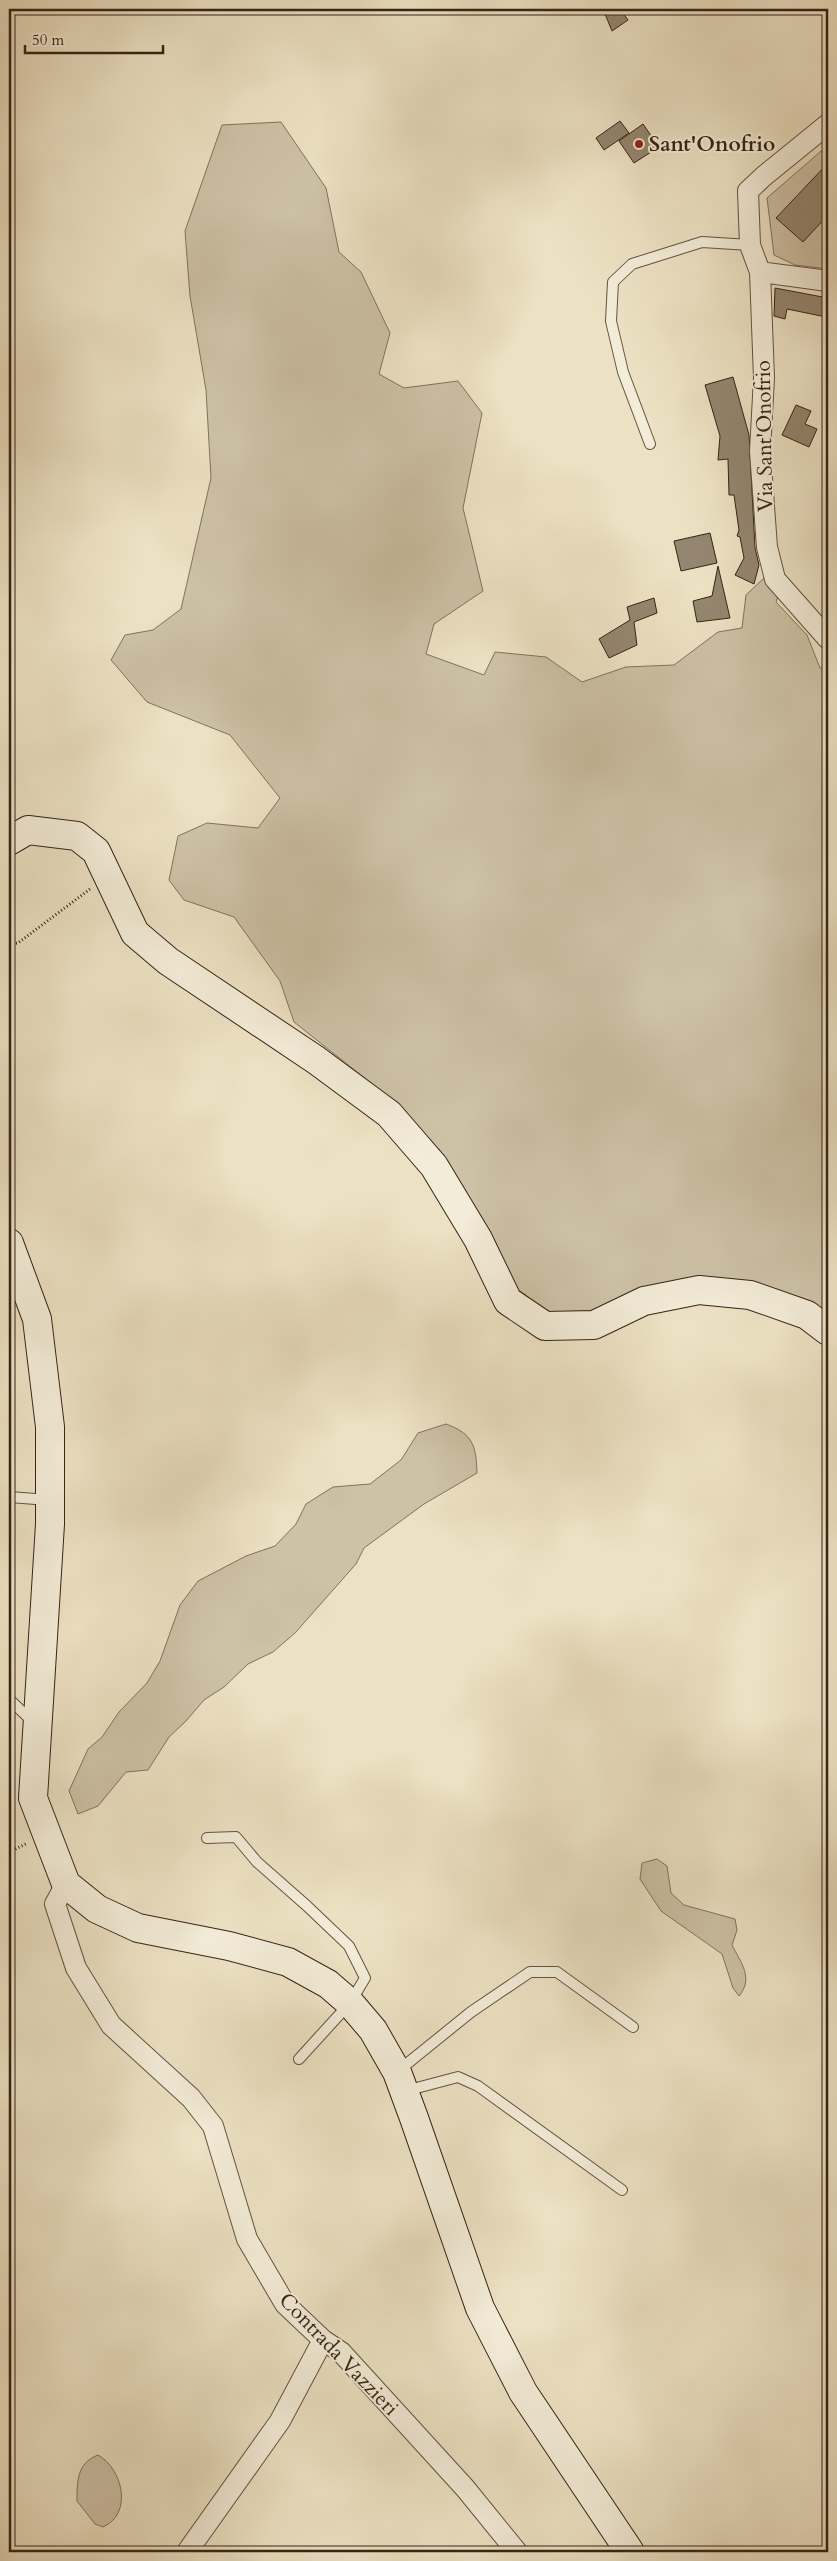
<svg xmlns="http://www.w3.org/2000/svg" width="837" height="2561" font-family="Cardo,serif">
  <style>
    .green { fill: #cdc1a6; stroke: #81725e }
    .building { fill: #948670; stroke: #352416 }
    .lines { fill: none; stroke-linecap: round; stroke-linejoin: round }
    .lane-casing { stroke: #635341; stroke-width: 12 }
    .street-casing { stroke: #635341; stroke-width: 22 }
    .secondary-casing { stroke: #352416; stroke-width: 30 }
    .path { stroke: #352416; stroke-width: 3; stroke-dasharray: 1 2.5; stroke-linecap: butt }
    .lane { stroke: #f3ecd8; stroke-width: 10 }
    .street { stroke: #f3ecd8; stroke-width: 20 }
    .secondary { stroke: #f3ecd8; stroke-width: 28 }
    .poi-dot { fill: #8f2418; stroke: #f3ecd8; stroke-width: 2 }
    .labels { text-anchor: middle; stroke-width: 4; stroke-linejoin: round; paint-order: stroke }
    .poi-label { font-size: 21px; font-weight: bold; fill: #352416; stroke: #f3ecd8; text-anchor: start }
    .street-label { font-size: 21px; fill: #352416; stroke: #f3ecd8 }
  </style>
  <rect width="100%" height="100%" fill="#ece1c3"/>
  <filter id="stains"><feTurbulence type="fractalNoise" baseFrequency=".004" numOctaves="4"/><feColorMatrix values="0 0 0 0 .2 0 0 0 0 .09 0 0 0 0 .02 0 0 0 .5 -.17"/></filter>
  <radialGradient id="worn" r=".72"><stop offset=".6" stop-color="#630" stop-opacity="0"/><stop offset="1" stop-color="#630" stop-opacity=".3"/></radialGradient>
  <!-- green -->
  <path class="green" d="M281,122L326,188L339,252L361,272L390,333L379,374L404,388L458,381L482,413L463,508L483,591L434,624L426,654L484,675L495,652L546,657L582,682L626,667L674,665L718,632L742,628L746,595L764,578L778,596L776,602L807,635L820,668L828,667V1314L816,1304L765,1286L696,1277L639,1288L592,1311L548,1312L512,1285L443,1154L401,1107L294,1022L280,981L234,917L184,900L169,880L178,836L207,823L258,828L280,798L230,735L147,702L111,660L125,635L153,630L181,609L211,478L206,390L190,296L185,231L222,125Z
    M828,145V269L795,265L774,255L767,198Z
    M446,1424C473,1434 476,1445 477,1473L424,1504L364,1548L356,1564L295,1633L273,1652L248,1664L224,1687L204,1700L186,1721L169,1737L148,1770L126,1772L98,1806L78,1814L69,1791L88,1749L102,1737L119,1712L147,1683L160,1661L180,1605L198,1581L246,1556L275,1546L296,1524L306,1504L333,1487L370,1484L401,1460L418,1433Z
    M657,1859L667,1866L671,1893L684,1905L735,1919L737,1930L732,1945C741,1963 754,1978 739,1996L733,1988L722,1954L661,1911L640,1879L642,1863Z
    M98,2455C123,2469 133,2514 103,2527L95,2524L77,2501C77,2481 77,2463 98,2455Z"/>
  <!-- building -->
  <path class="building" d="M603,9H620L628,20L612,31Z
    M620,121L629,133L604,150L596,138Z
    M643,124L659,147L634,163L619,141Z
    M828,163V215L803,242L776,218Z
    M775,288L828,298L826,317L787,309L785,319L774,316Z
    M733,377L749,435L755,548L759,565L754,584L735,575L744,558L740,537L737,536L739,530L734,495H729L728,459L718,460L720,436L705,385Z
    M796,405L811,411L805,424L817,429L809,447L782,435Z
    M710,533L717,563L681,571L674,541Z
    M718,566L730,618L697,622L693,601L712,596Z
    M654,598L657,613L634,622L637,645L609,658L599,639L630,620L627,607Z"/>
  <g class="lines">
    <!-- lane casing -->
    <g class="lane-casing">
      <path id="lane" d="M650,444L623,372L611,321L613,282L632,264L702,242L750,245
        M9,1497L49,1500
        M9,1699L33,1722
        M207,1838L236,1837L257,1862L307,1906L349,1946L365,1978L350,2003L299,2059
        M398,2071L471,2012L530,1972H557L633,2027
        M405,2091L458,2077L478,2086L622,2190"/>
    </g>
    <!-- street casing -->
    <g class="street-casing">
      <path id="street" d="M828,124L764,176L748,191L750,245L760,272L764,378L760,451L767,547L775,579L828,639
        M760,272L828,281
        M66,1884L55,1904L76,1968L111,2025L191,2098L213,2126L247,2239L285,2304L323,2340L341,2352L465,2488L517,2552
        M187,2552L280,2421L323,2340"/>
    </g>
    <!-- secondary casing -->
    <g class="secondary-casing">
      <path id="secondary" d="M9,841L28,830L77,836L96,851L135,933L168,961L316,1060L389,1114L434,1166L478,1239L508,1301L545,1326L594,1325L644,1301L699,1290L750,1295L807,1315L828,1331
        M9,1243L37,1319L50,1427V1524L33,1798L66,1884L97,1909L138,1928L229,1946L288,1962L328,1984L350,2003L373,2030L397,2072L414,2118L480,2308L523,2392L630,2552"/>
    </g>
    <!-- path -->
    <path class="path" d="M9,944L18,943L90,889
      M9,1852L28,1843"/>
    <!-- lane -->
    <use href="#lane" class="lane"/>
    <!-- street -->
    <use href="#street" class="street"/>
    <!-- secondary -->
    <use href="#secondary" class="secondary"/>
  </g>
  <!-- markers -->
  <circle class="poi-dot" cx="639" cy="144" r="5"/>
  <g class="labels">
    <!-- poi labels -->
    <g class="poi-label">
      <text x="649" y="151">Sant'Onofrio</text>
    </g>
    <!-- street labels -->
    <g class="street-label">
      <text transform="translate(764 436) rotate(-91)" y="7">Via Sant'Onofrio</text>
      <text transform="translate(339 2354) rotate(46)" y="7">Contrada Vazzieri</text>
    </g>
  </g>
  <!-- margin -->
  <rect width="837" height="2561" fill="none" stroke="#ece1c3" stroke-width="30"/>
  <rect x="10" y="10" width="817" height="2541" fill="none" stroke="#352416" stroke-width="2.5"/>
  <rect x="15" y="15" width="807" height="2531" fill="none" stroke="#352416"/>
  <!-- scale -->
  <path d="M25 45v8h138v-8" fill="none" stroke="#352416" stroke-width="2.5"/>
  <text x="32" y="45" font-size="15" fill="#352416" stroke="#f3ecd8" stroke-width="4" paint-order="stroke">50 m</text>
  <rect width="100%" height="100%" filter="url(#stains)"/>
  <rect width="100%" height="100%" fill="url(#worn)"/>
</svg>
